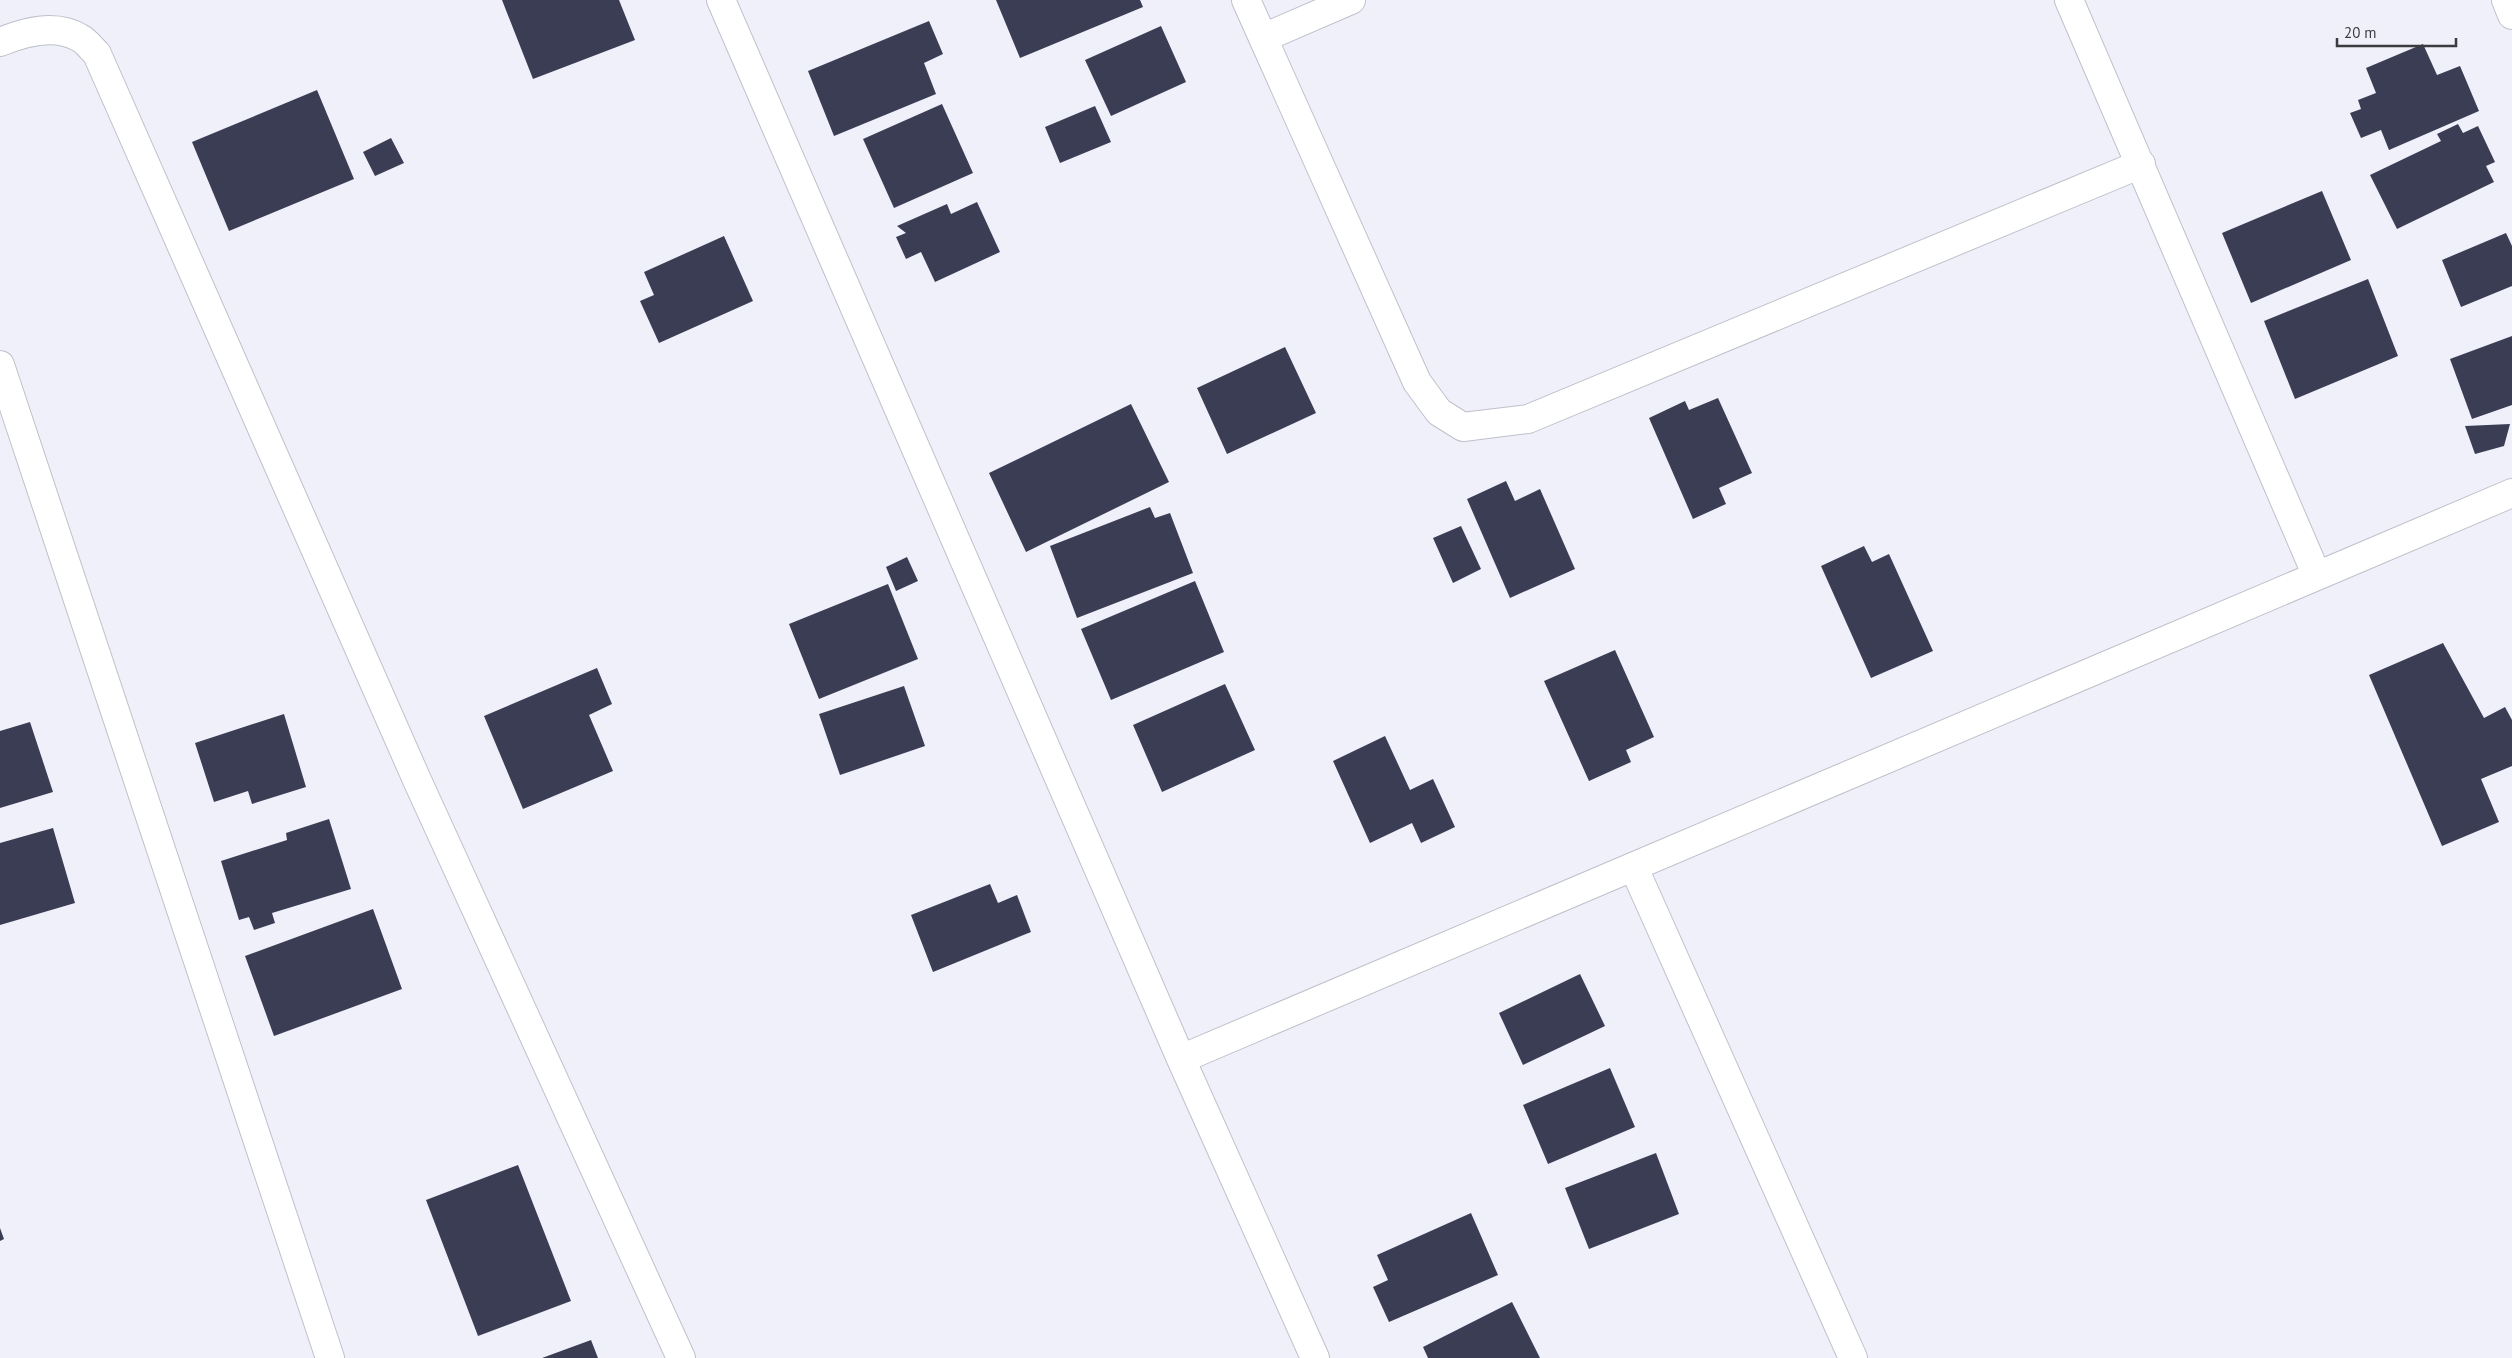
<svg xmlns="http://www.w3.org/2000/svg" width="2512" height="1358" font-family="'PT Sans',sans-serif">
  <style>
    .building { fill: #3b3d54 }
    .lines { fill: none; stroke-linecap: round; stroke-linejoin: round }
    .street-casing { stroke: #bfc1ca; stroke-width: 30 }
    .street { stroke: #fff; stroke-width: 28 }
  </style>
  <rect width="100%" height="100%" fill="#eff0fa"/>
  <!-- building -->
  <path class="building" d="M502,0H619L635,40L533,79Z
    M996,0H1140L1143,7L1020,58Z
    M929,21L943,54L924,63L936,94L834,136L808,71Z
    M1161,26L1186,82L1111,116L1085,60Z
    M2423,44L2437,75L2460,66L2479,111L2389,150L2381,130L2361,138L2350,113L2361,109L2358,100L2376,93L2366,68Z
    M317,90L354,179L229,231L192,142Z
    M942,104L973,173L894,208L863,139Z
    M1095,106L1111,142L1060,163L1045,127Z
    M2458,124L2463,133L2478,126L2495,162L2486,166L2494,182L2397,229L2370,175L2441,141L2437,134Z
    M391,138L404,163L375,176L363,152Z
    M2322,191L2351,260L2251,303L2222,233Z
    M977,202L1000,252L935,282L921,252L906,259L896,237L906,233L897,226L947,204L951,214Z
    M2506,233L2512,246V286L2461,307L2442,260Z
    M724,236L753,301L659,343L640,301L654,295L644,272Z
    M2368,279L2398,356L2295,399L2264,321Z
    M2512,336V405L2472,419L2450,359Z
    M1285,347L1316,413L1227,454L1197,388Z
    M1718,398L1752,473L1719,488L1726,504L1693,519L1649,418L1685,401L1689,410Z
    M1131,404L1169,482L1026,552L989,473Z
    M2510,424L2504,446L2475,454L2465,426Z
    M1506,481L1515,501L1540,489L1575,569L1510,598L1467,499Z
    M1150,507L1155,518L1170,513L1193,573L1077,618L1050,546Z
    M1461,526L1481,569L1453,583L1433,538Z
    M1864,546L1872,562L1889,554L1933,651L1871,678L1821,566Z
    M907,557L918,581L896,591L886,567Z
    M1195,581L1224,652L1111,700L1081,629Z
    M888,584L918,659L819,699L789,624Z
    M2443,643L2484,718L2505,707L2512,720V766L2481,779L2499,822L2442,846L2369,675Z
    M1615,650L1654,737L1626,750L1631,762L1589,781L1544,681Z
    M597,668L612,704L589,715L613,771L523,809L484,716Z
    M1225,684L1255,750L1162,792L1133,725Z
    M904,686L925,746L840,775L819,714Z
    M284,714L306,787L252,804L248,791L214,802L195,743Z
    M30,722L53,792L0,808V731Z
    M1385,736L1410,790L1433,779L1455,827L1421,843L1412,823L1370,843L1333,761Z
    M329,819L351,889L272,913L275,923L254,930L249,917L239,920L221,861L287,840L286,833Z
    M53,828L75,903L0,925V843Z
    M990,884L998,903L1017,895L1031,932L933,972L911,915Z
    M373,909L402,989L274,1036L245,956Z
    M1580,974L1605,1026L1523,1065L1499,1013Z
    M1610,1068L1635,1127L1548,1164L1523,1105Z
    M1656,1153L1679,1214L1589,1249L1565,1188Z
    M518,1165L571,1301L478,1336L426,1200Z
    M1471,1213L1498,1275L1389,1322L1373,1287L1388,1280L1377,1255Z
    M0,1228L4,1239L0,1241Z
    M1512,1302L1540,1358H1428L1423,1347Z
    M591,1340L598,1358H542Z"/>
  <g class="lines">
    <!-- street casing -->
    <g class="street-casing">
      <path id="street" d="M721,0L1181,1059L1315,1358
        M1246,0L1417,382L1439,412L1463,427L1528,419L2141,164
        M2069,0L2317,576
        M2506,0L2512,15
        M1263,38L1351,0
        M0,42C24,32 55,23 80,38C86,41 92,49 97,54L417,780L681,1358
        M0,365L330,1358
        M1634,868L1853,1358
        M1181,1059L2512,493"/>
    </g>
    <!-- street -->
    <use href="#street" class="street"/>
  </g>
  <!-- scale -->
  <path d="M2337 38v8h119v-8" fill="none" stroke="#3b3b3f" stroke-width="2.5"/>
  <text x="2344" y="38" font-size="15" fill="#3b3b3f" stroke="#eff0fa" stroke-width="4" paint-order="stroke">20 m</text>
</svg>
